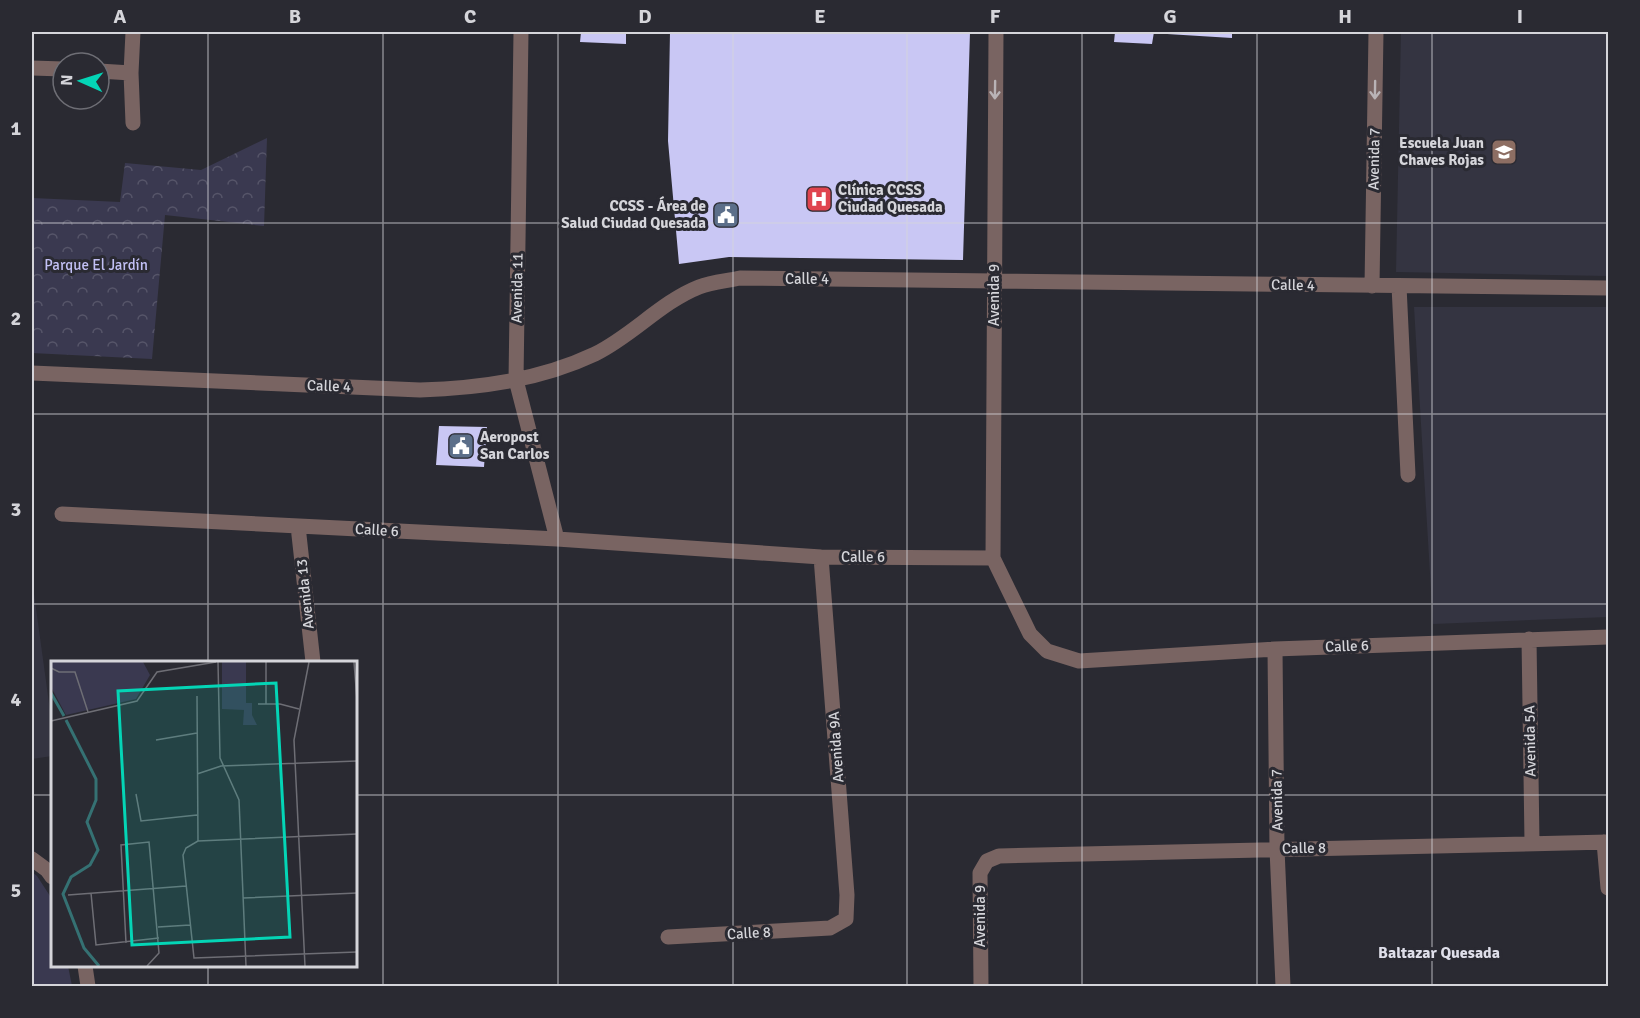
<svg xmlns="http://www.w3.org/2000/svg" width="1640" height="1018" font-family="Signika,sans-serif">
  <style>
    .built { fill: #343441 }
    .park { fill: url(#park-crowns) }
    .pitch { fill: #3a3950 }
    .building { fill: #c9c7f4 }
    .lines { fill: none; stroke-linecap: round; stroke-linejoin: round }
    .minor { stroke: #796462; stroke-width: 15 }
    .oneway { stroke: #b9b3b6 }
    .grid { fill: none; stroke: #d5d5da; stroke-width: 1.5; stroke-opacity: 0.55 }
    .labels { text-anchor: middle; stroke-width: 6; stroke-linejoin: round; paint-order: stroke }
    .poi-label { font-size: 15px; font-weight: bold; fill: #d5d5da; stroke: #2a2a32; text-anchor: end }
    .street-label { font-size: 15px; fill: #d5d5da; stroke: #2a2a32 }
    .park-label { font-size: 15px; fill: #c2c0f5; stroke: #2a2a32 }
    .neighbourhood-label { font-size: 16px; font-weight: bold; fill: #dfdfea; stroke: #2a2a32 }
    .inset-river { fill: none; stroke: #357173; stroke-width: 3 }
    .inset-road { fill: none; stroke: #6e6e75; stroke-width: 1.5 }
    .view { fill: #04d5b6; fill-opacity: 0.15; stroke: #04d5b6; stroke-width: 3 }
    .inset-edge { fill: none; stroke: #d5d5da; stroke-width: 3 }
    .neatline { fill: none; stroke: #d5d5da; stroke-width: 2 }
    .grid-label { font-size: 20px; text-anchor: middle; font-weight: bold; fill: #d5d5da }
  </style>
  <defs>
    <pattern id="park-crowns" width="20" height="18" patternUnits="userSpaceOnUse" patternTransform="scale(1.5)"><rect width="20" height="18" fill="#3a3950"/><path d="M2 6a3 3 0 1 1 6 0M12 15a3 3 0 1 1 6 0" fill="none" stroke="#565569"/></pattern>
  </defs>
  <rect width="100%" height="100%" fill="#2a2a32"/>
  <!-- built -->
  <path class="built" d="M1401,32H1608V276L1396,272Z
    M1414,307H1608V617L1433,624Z
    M32,579L52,725V756L32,759Z"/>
  <!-- park -->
  <path class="park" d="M267,138L264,226L165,215L152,359L32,353V198L120,202L125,163L201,170Z"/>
  <!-- pitch -->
  <path class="pitch" d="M32,872L37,876L52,899V966H68L72,986H32Z"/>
  <!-- building -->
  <path class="building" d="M581,32H626V44L580,42Z
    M670,32H970L963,260L729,257L679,264L668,141Z
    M1115,32H1154L1152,44L1114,42Z
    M1167,32H1232V38L1167,34Z
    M439,426L487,427L484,467L436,465Z"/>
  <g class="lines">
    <!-- minor -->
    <path class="minor" d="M521,32L516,380L557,539
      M32,68L63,69
      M99,71L131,73
      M133,123L131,73L133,32
      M1372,286L1376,32
      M1399,286L1408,475
      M32,373L420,390C480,388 540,380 595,354C632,336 661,302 699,287C712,282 727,281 740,278L1608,288
      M62,514L557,539L821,557L993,558L1030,634L1047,651L1079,661L1275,649L1608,637
      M298,526L313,662
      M993,558L996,32
      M1529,639L1532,842
      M1275,649L1277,849L1283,986
      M1604,842L1608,888
      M32,859L47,870L52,877
      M668,937L830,928L846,919L847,895L821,557
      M85,966L88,986
      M981,986L980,873L987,861L999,856L1608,842"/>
  </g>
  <!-- one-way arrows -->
  <defs><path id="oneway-shaft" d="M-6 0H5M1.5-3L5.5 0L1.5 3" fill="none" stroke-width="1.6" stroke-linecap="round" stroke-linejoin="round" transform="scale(1.5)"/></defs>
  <g class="oneway">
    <use href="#oneway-shaft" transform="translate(995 90) rotate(91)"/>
    <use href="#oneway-shaft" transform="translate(1375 90) rotate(91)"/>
  </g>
  <!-- grid -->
  <path class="grid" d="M208,32V662M383,32V986M558,32V986M733,32V986M907,32V986M1082,32V986M1257,32V986M1432,32V986M32,223H1608M32,414H1608M32,604H1608M32,795H52M356,795H1608M208,966V986"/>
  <!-- icons -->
  <defs>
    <g id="school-square" transform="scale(1.35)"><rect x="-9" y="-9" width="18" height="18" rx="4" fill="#8d6e63" stroke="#2a2a32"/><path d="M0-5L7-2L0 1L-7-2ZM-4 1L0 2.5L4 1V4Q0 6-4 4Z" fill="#fff"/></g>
    <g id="hospital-square" transform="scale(1.35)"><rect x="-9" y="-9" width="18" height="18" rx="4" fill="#e0444e" stroke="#2a2a32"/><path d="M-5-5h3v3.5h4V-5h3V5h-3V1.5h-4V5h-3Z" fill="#fff"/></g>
    <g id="civic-square" transform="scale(1.35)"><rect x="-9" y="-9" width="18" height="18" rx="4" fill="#5c6f8a" stroke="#2a2a32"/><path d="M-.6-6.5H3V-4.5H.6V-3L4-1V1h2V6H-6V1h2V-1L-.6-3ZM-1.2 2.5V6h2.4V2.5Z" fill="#fff"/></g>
  </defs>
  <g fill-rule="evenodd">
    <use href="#school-square" x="1504" y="152"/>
    <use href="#hospital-square" x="819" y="199"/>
    <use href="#civic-square" x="726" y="215"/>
    <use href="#civic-square" x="461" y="446"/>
  </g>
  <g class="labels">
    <!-- poi labels -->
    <g class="poi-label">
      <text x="1484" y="148">Escuela Juan<tspan x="1484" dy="17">Chaves Rojas</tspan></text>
      <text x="838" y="195" text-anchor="start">Clínica CCSS<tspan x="838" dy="17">Ciudad Quesada</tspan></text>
      <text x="706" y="211">CCSS - Área de<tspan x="706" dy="17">Salud Ciudad Quesada</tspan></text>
      <text x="480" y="442" text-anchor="start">Aeropost<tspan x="480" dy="17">San Carlos</tspan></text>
    </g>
    <!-- street labels -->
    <g class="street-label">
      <text transform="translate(1374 159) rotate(-89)" y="5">Avenida 7</text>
      <text x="807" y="284">Calle 4</text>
      <text transform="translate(1293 285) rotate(1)" y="5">Calle 4</text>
      <text transform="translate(517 288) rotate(-89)" y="5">Avenida 11</text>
      <text transform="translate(994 295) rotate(-90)" y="5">Avenida 9</text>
      <text transform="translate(329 386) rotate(2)" y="5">Calle 4</text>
      <text transform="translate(377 530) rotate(3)" y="5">Calle 6</text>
      <text x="863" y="562">Calle 6</text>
      <text transform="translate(305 594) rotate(-96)" y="5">Avenida 13</text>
      <text transform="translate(1347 646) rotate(-2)" y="5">Calle 6</text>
      <text transform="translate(1530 741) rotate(-91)" y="5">Avenida 5A</text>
      <text transform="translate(836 747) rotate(-94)" y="5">Avenida 9A</text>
      <text transform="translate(1277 800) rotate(-91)" y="5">Avenida 7</text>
      <text transform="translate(1304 848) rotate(-1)" y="5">Calle 8</text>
      <text transform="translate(980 916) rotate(-90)" y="5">Avenida 9</text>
      <text transform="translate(749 933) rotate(-3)" y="5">Calle 8</text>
    </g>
    <!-- park labels -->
    <g class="park-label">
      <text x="96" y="270">Parque El Jardín</text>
    </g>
    <!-- neighbourhood labels -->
    <g class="neighbourhood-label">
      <text x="1439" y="958">Baltazar Quesada</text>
    </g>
  </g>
  <!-- overview -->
  <g transform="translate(51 661)">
    <rect width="306" height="306" fill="#2a2a32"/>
    <path d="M171,1H195V42H201V54L206,64H192L193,49L171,48Z" fill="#3a3950"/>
    <path d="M0,1H92L99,14L85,38L15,54L0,26Z" fill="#3a3950"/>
    <path class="inset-river" d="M0,32L13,55M15,59L45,118V139L36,161L47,189L39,204L20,216L12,233L33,287L48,305"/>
    <path class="inset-road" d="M167,1L169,97L188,139L195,305M215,1V43M303,1L306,39M0,7L8,11H24L37,51M146,35L147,180L135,187L132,194L143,297L306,291M207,43H229L248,48M0,60L86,40L106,11L165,1M105,79L146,72M146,113L170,105L306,100M85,133L90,160L146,154M147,180L306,173M40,232L45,284L108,277M17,234L135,225M192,237L306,232M107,266L139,264M75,282L70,184L98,181L108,292L96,305M254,305L243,79L258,1"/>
    <path class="view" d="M225,22L239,276L81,284L67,30Z"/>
    <rect width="306" height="306" class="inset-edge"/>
  </g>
  <!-- border -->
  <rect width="1640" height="1018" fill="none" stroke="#2a2a32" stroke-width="66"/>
  <!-- north arrow -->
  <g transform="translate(81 81) rotate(273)"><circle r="28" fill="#2a2a32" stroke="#6e6e75" stroke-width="1.5"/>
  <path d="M0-4.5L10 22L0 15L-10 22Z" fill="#04d5b6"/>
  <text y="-9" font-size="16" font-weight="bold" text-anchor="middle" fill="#d5d5da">N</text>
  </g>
  <rect x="33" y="33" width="1574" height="952" class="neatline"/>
  <g class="grid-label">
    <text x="120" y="23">A</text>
    <text x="295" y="23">B</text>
    <text x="470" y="23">C</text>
    <text x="645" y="23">D</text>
    <text x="820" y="23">E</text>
    <text x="995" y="23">F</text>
    <text x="1170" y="23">G</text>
    <text x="1345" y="23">H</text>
    <text x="1520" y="23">I</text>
    <text x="16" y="135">1</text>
    <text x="16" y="325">2</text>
    <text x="16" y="516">3</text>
    <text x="16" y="706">4</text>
    <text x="16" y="897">5</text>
  </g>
</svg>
